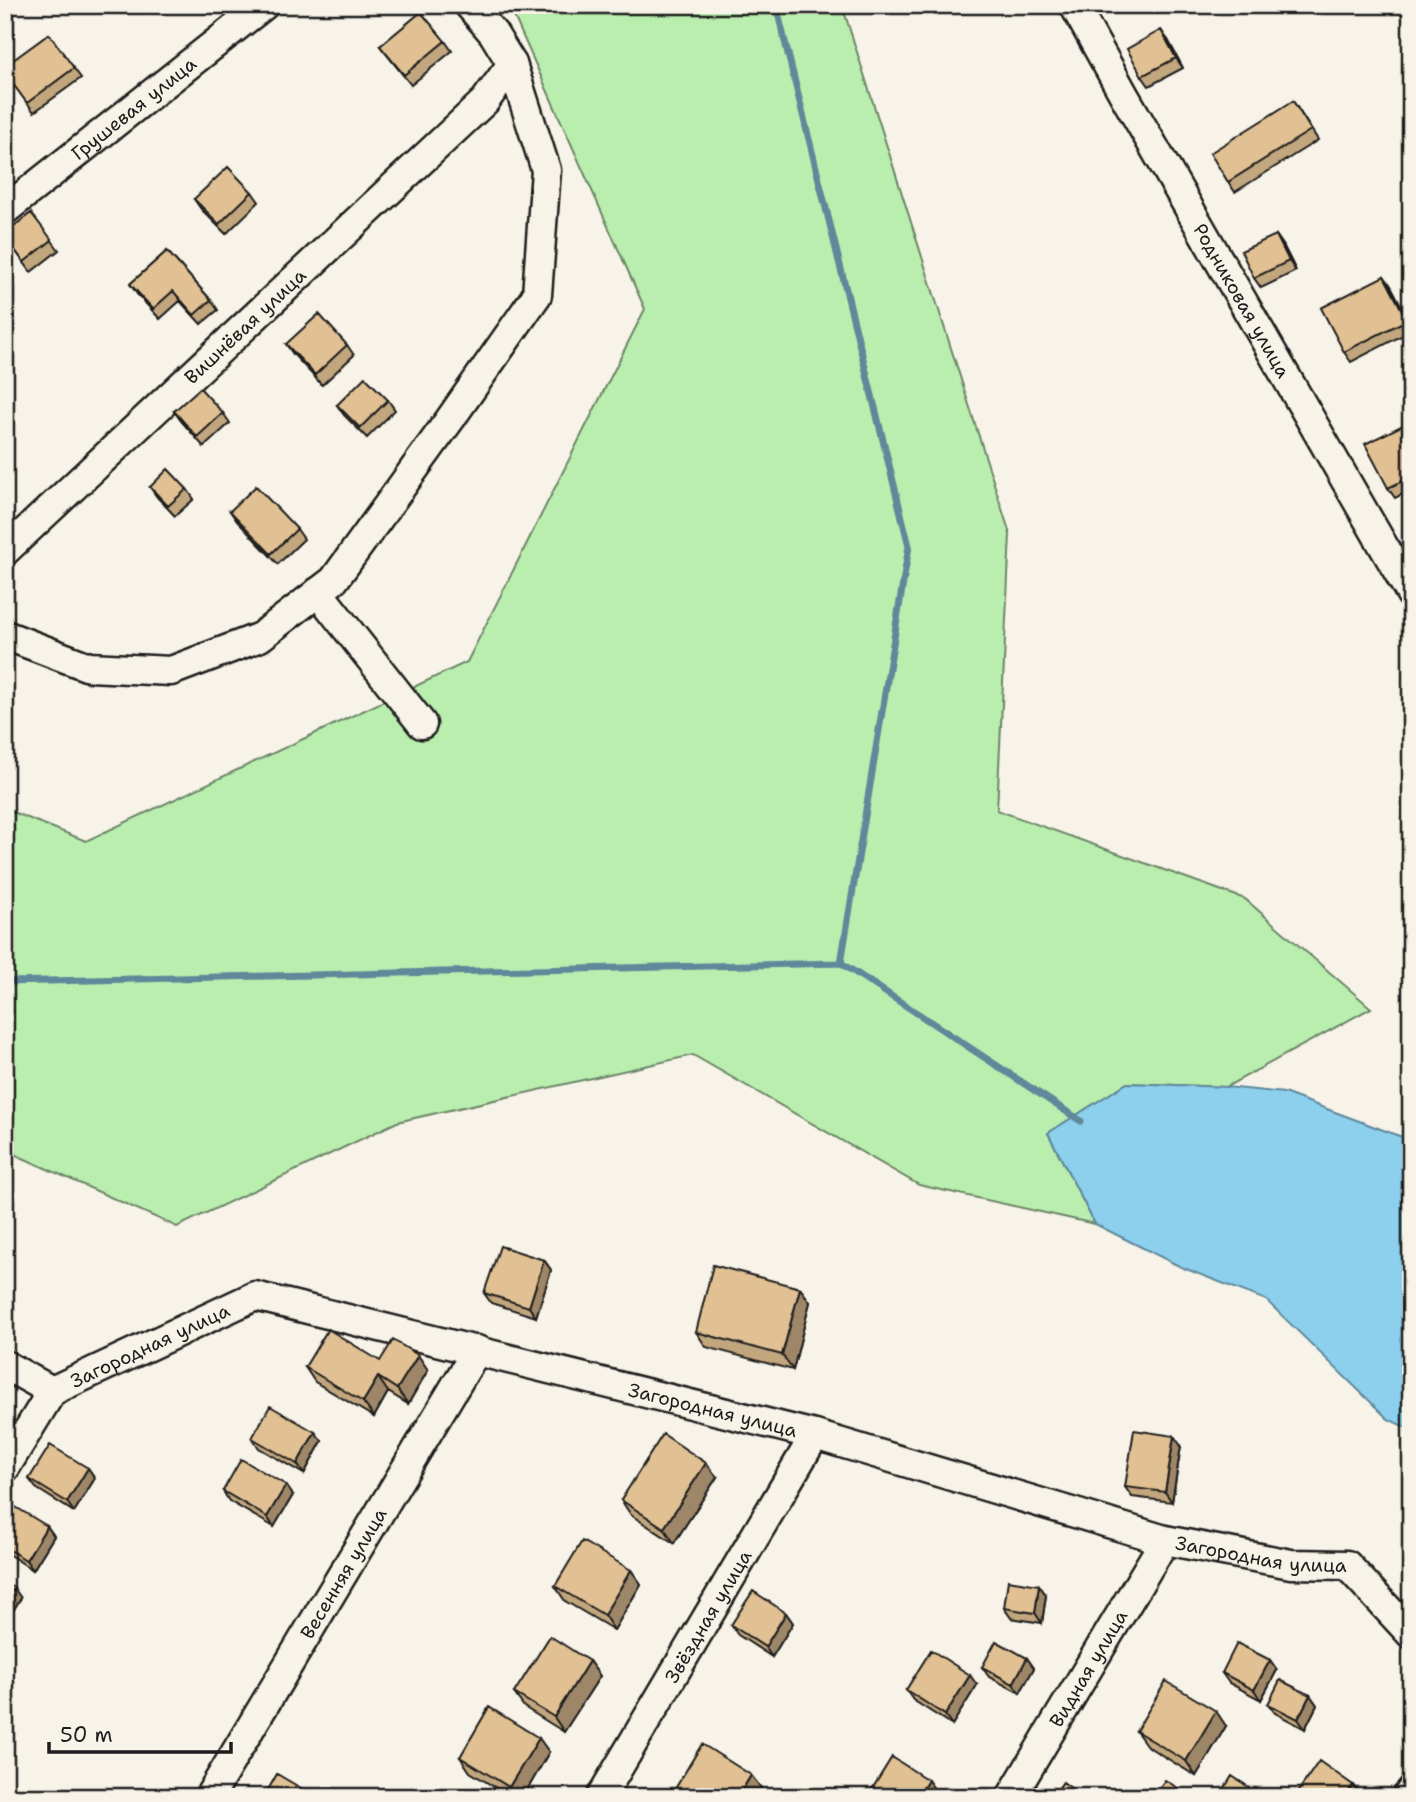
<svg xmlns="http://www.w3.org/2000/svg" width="1416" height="1802" font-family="'Shantell Sans',sans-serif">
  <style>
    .green { fill: #baeeaf; stroke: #6b8566; stroke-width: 2 }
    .water { fill: #8cd0ee; stroke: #5f889a; stroke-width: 2 }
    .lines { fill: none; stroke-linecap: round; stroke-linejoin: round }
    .stream { stroke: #5f889a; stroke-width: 7 }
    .minor-casing { stroke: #1c1c1c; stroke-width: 33 }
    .minor { stroke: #f7f3e8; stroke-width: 28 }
    .wall { fill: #c2a67e; stroke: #1c1c1c; stroke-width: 2 }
    .shaded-wall { fill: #9e8767; stroke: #1c1c1c; stroke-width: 2 }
    .building { fill: #e1c193; stroke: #1c1c1c; stroke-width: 2 }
    .labels { text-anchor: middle; stroke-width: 5; stroke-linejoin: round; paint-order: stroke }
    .street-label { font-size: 19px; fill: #1c1c1c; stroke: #f7f3e8 }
  </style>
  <rect width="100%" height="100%" fill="#f7f3e8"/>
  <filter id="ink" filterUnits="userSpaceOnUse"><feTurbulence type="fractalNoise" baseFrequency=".0143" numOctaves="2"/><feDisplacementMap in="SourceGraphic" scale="14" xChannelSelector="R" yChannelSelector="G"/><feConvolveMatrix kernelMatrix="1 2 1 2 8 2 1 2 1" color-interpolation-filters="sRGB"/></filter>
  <g filter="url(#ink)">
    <!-- green -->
    <path class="green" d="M509,5H842L1010,534L997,810L1245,899L1371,1008L1226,1087L1127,1083L1048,1133L1095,1224L919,1185L693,1055L397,1122L177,1227L5,1150V809L86,841L467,662L645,309Z"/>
    <!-- water -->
    <path class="water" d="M1127,1083L1226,1087L1284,1093L1402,1137L1411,1144V1430L1388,1419L1266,1300L1181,1267L1095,1224L1048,1133Z"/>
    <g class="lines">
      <!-- stream -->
      <path class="stream" d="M776,5L909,546L841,963
        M5,982L841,963L1081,1121"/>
      <!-- minor casing -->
      <g class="minor-casing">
        <g id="minor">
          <path id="s1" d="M1074,5L1124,95L1411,594"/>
          <path id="s2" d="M5,210L264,5"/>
          <path id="s3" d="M5,551L485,101L512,64L493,33L469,5"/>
          <path d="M318,592L422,724"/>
          <path d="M5,635L89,667L171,671L260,637L334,580L451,418L537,295L546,170L512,64"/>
          <path d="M5,1365L52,1391"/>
          <path id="s4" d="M52,1391L255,1296L815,1435L1165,1540L1291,1564L1347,1565L1411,1634"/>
          <path d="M5,1468L52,1391"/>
          <path id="s5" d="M209,1797L477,1350"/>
          <path id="s6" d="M601,1797L815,1435"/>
          <path id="s7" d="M1011,1797L1165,1540"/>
          <path d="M1407,1797L1411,1791"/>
        </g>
      </g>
      <!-- minor -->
      <use href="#minor" class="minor"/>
    </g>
    <!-- wall -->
    <path class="wall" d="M49,34L81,78L34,112L5,73Z
      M1168,40L1183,68L1149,86L1142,76Z
      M445,41L452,51L411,85L380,46Z
      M1293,101L1318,140L1235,192L1228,182Z
      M252,192L259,202L226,234L201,209L194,199Z
      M31,213L59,250L31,272L5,237Z
      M1276,235L1283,245L1296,271L1261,288L1254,278Z
      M167,251L211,300L218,310L201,324L180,301L160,319L137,294L130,284Z
      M1384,276L1391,286L1411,324V331L1351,362L1344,352Z
      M286,344L347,345L354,355L322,385L293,354Z
      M388,400L395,410L367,438L344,415L337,405Z
      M174,411L223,413L230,423L204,447L181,421Z
      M1411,421V490L1395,498L1388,488Z
      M150,487L187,489L194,499L175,516L157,497Z
      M230,511L297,529L304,539L278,564L237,521Z
      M544,1260L551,1270L536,1317L491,1303L484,1293Z
      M800,1288L810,1302L793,1370L706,1347L696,1332Z
      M380,1361L428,1370L408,1404L388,1392L374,1417L315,1382L305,1367Z
      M252,1438L322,1441L304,1474L259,1448Z
      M1181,1446L1172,1502L1132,1497L1125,1487Z
      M88,1468L95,1478L74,1512L36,1488L29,1479Z
      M717,1477L674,1543L631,1515L621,1500Z
      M223,1491L293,1495L274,1527L229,1501Z
      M5,1509L47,1526L54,1536L33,1570L5,1552Z
      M631,1570L641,1584L614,1630L565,1601L555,1586Z
      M1039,1585L1046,1595L1042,1623L1011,1618L1004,1608Z
      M786,1613L793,1623L772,1657L738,1635L731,1625Z
      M1027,1658L1034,1668L1020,1693L989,1677L982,1667Z
      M1270,1660L1277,1670L1261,1700L1229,1683L1222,1673Z
      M589,1661L600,1676L564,1732L524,1707L514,1693Z
      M977,1685L952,1725L913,1700L906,1690Z
      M1310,1695L1317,1705L1305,1729L1275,1713L1268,1704Z
      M1226,1726L1196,1776L1147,1746L1136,1731Z
      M549,1752L523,1797H511L470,1772L460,1757Z"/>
    <!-- shaded-wall -->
    <path class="shaded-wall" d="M1161,30L1168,40L1183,68L1176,58Z
      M1276,235L1283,245L1296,271L1289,261Z
      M1384,276L1391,286L1411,326L1407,320Z
      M544,1260L551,1270L536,1317L529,1307Z
      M800,1288L810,1302L793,1370L782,1355Z
      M418,1355L428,1370L408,1404L397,1389Z
      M378,1377L388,1392L374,1417L363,1402Z
      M315,1432L322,1441L304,1474L297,1464Z
      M1174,1436L1181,1446L1172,1502L1165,1492Z
      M706,1463L717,1477L674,1543L664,1528Z
      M88,1468L95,1478L74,1512L67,1502Z
      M286,1485L293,1495L274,1527L267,1517Z
      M47,1526L54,1536L33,1570L26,1560Z
      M631,1570L641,1584L614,1630L604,1615Z
      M1039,1585L1046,1595L1042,1623L1035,1613Z
      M14,1588L21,1598L5,1624V1603Z
      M786,1613L793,1623L772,1657L765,1647Z
      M1027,1658L1034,1668L1020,1693L1013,1684Z
      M1270,1660L1277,1670L1261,1700L1254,1690Z
      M589,1661L600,1676L564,1732L554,1717Z
      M970,1675L977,1685L952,1725L945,1715Z
      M1310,1695L1317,1705L1305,1729L1298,1719Z
      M1216,1711L1226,1726L1196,1776L1186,1761Z
      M539,1738L549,1752L523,1797H516L509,1787Z
      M751,1775L762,1789L757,1797H738Z
      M928,1780L935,1790L931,1797H918Z
      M1353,1785L1360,1795L1359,1797H1345Z"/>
    <!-- building -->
    <path class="building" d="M421,12L445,41L404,75L380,46Z
      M1161,30L1176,58L1142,76L1127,49Z
      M49,34L74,68L27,103L5,73V66Z
      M1293,101L1311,130L1228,182L1210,153Z
      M228,167L252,192L219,224L194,199Z
      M31,213L52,240L24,262L5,237V233Z
      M1276,235L1289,261L1254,278L1241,251Z
      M167,251L211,300L194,315L173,291L153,309L130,284Z
      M1384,276L1407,320L1344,352L1321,308Z
      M319,314L347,345L315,375L286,344Z
      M365,377L388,400L360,428L337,405Z
      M200,388L223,413L197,437L174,411Z
      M1411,421V477L1388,488L1365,444Z
      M168,469L187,489L168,506L150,487Z
      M256,486L297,529L271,554L230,511Z
      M500,1246L544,1260L529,1307L484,1293Z
      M713,1265L800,1288L782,1355L696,1332Z
      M328,1329L380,1361L393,1340L418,1355L397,1389L378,1377L363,1402L305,1367Z
      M270,1406L315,1432L297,1464L252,1438Z
      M1134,1430L1174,1436L1165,1492L1125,1487Z
      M663,1434L706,1463L664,1528L621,1500Z
      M50,1445L88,1468L67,1502L29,1479Z
      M241,1459L286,1485L267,1517L223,1491Z
      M9,1503L47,1526L26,1560L5,1547V1509Z
      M582,1541L631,1570L604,1615L555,1586Z
      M1008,1580L1039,1585L1035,1613L1004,1608Z
      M5,1583L14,1588L5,1603Z
      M753,1591L786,1613L765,1647L731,1625Z
      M550,1636L589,1661L554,1717L514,1693Z
      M996,1641L1027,1658L1013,1684L982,1667Z
      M1237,1643L1270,1660L1254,1690L1222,1673Z
      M931,1650L970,1675L945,1715L906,1690Z
      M1280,1680L1310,1695L1298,1719L1268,1704Z
      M1166,1681L1216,1711L1186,1761L1136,1731Z
      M489,1707L539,1738L509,1787L460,1757Z
      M702,1744L751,1775L738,1797H677L672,1794Z
      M892,1757L928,1780L918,1797H873L869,1794Z
      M1319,1761L1353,1785L1345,1797L1295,1796Z
      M277,1774L316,1797H264Z
      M1232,1776L1264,1797H1219Z
      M1165,1780L1189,1795L1188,1797H1155Z
      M1063,1782L1083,1797H1052Z"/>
  </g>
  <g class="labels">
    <!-- street labels -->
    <g class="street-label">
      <text dy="7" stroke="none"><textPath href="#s2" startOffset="164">Грушевая улица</textPath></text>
      <text dy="7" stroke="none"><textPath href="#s1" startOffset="340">Родниковая улица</textPath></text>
      <text dy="7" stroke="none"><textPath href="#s3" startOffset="329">Вишнёвая улица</textPath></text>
      <text dy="7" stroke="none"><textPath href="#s4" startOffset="108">Загородная улица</textPath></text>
      <text dy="7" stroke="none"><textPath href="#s4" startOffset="696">Загородная улица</textPath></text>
      <text dy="7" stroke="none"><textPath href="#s4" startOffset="1264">Загородная улица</textPath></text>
      <text dy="7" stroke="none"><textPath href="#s5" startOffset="261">Весенняя улица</textPath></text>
      <text dy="7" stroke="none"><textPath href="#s6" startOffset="210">Звёздная улица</textPath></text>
      <text dy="7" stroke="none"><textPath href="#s7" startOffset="150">Видная улица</textPath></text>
    </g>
  </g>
  <!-- margin -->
  <rect width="1416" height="1802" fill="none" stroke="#f7f3e8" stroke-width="28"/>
  <rect x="14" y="14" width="1388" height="1774" fill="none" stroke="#1c1c1c" stroke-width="2.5" filter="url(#ink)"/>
  <!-- scale -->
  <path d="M49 1742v10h182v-10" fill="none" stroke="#1c1c1c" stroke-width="3.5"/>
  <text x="60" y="1742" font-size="21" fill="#1c1c1c" stroke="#f7f3e8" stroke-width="5" paint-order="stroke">50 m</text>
</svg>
